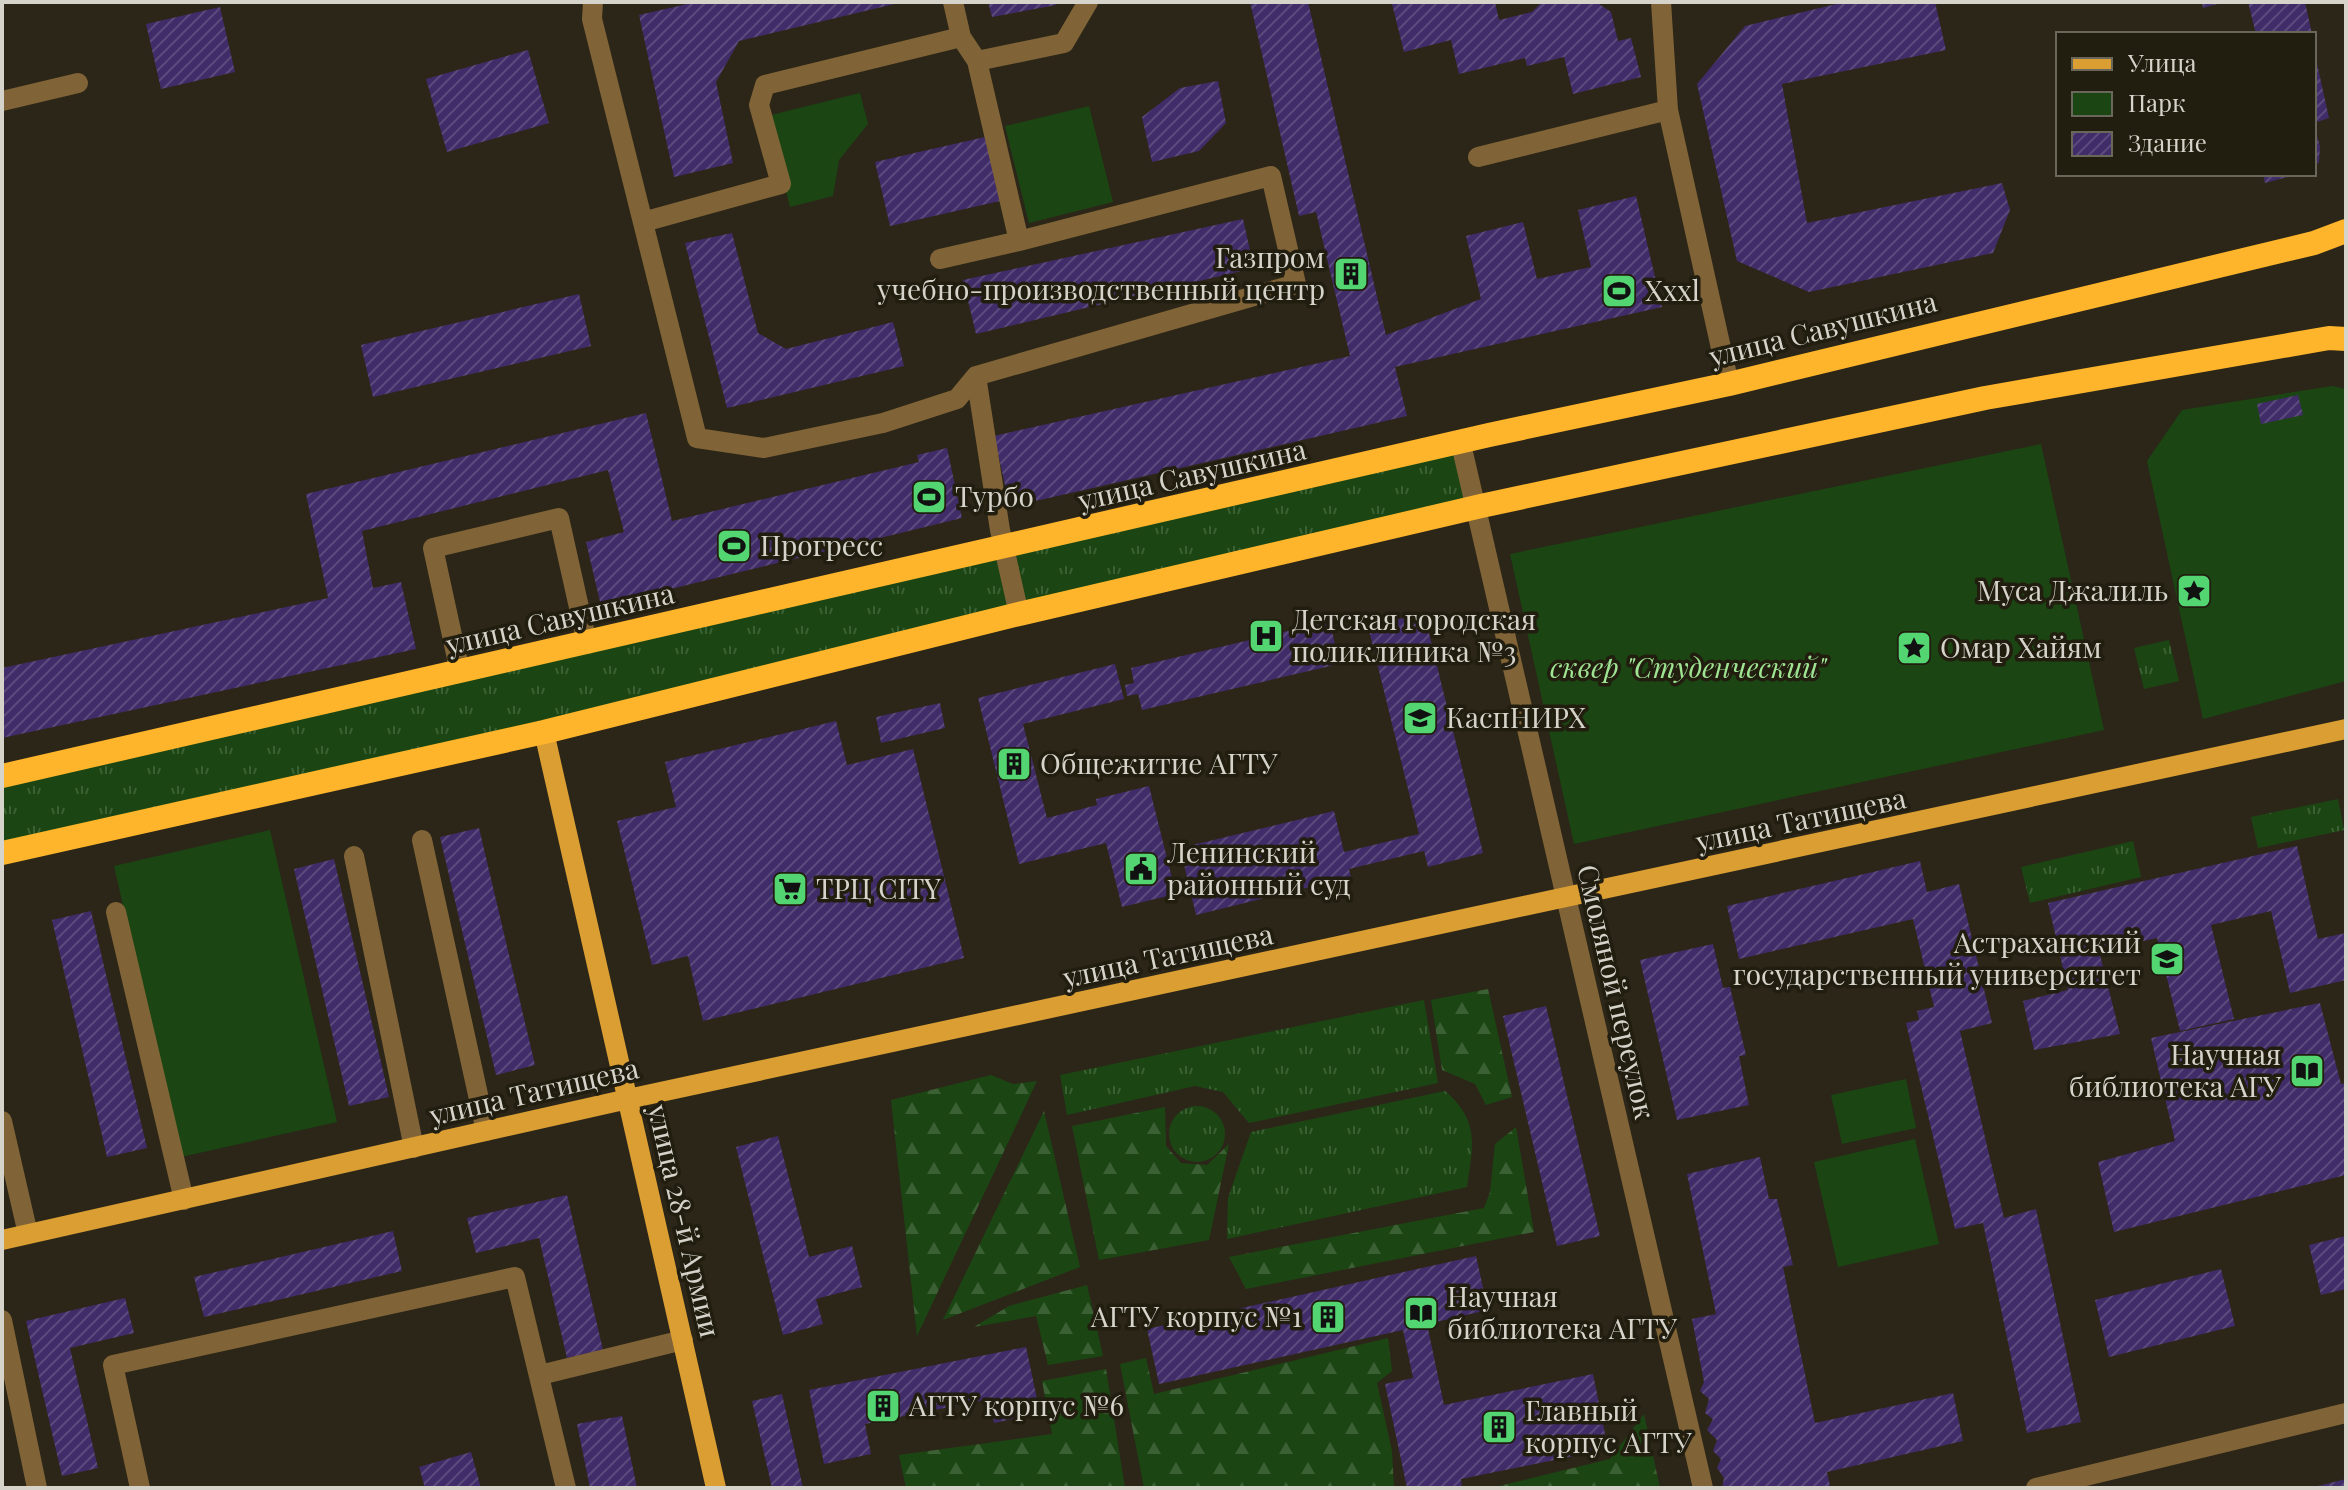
<svg xmlns="http://www.w3.org/2000/svg" width="2348" height="1490" font-family="'Playfair Display',serif">
  <style>
    .grass { fill: url(#grass-tufts) }
    .forest { fill: url(#forest-firs) }
    .green { fill: #1b4613 }
    .building { fill: url(#building-hatch) }
    .lines { fill: none; stroke-linecap: round; stroke-linejoin: round }
    .minor { stroke: #806336; stroke-width: 20 }
    .major { stroke: #da9e33; stroke-width: 20 }
    .highway { stroke: #feb52b; stroke-width: 24 }
    .labels { text-anchor: middle; stroke-width: 7; stroke-linejoin: round; paint-order: stroke }
    .poi-label { font-size: 28px; fill: #d5d3ca; stroke: #211d0f; text-anchor: start }
    .street-label { font-size: 28px; fill: #d5d3ca; stroke: #211d0f }
    .park-label { font-size: 28px; font-style: italic; fill: #9fe492; stroke: #211d0f }
  </style>
  <defs>
    <pattern id="grass-tufts" width="24" height="20" patternUnits="userSpaceOnUse" patternTransform="scale(2)"><rect width="24" height="20" fill="#1b4613"/><path d="M3 7l-1-3M5 7V3M7 7l1-3M15 17l-1-3M17 17v-4M19 17l1-3" fill="none" stroke="#3b6034"/></pattern>
    <pattern id="forest-firs" width="22" height="20" patternUnits="userSpaceOnUse" patternTransform="scale(2)"><rect width="22" height="20" fill="#1b4613"/><path d="M5 1l3.5 6h-7zM16 11l3.5 6h-7z" fill="#3b6034"/></pattern>
    <pattern id="building-hatch" width="6" height="6" patternUnits="userSpaceOnUse" patternTransform="scale(2)"><rect width="6" height="6" fill="#402c68"/><path d="M-1 1l2-2M0 6l6-6M5 7l2-2" fill="none" stroke="#5b4a7c"/></pattern>
  </defs>
  <rect width="100%" height="100%" fill="#2b2618"/>
  <!-- grass -->
  <path class="grass" d="M1454,453L1464,499L2,850V777Z
    M2169,640L2179,681L2144,689L2134,648Z
    M2338,799L2344,830L2258,848L2251,817Z
    M2133,841L2141,877L2030,903L2021,867Z
    M1424,1000L1438,1083L1249,1123L1223,1092L1195,1086L1067,1115L1060,1075Z
    M1445,1091C1480,1121 1473,1145 1467,1187L1227,1239L1228,1198L1251,1132Z
    M1169 1134a28 28 0 1 1 56 0a28 28 0 1 1-56 0Z"/>
  <!-- forest -->
  <path class="forest" d="M1488,989L1512,1097L1486,1105L1475,1084L1442,1070L1431,1000Z
    M991,1075L1013,1084L1037,1081L917,1336L891,1100Z
    M1165,1107L1166,1146L1181,1163L1207,1165L1229,1144L1209,1240L1099,1260L1072,1126Z
    M1044,1111L1080,1267L943,1320Z
    M1516,1127L1534,1232L1246,1289L1229,1257L1484,1208L1490,1192L1495,1144Z
    M1087,1285L1103,1356L1048,1365L1036,1316L974,1327L1009,1306Z
    M1388,1338L1392,1371L1377,1383L1392,1451L1394,1488H1144L1120,1364L1146,1358L1154,1394Z
    M1106,1369L1125,1488H906L899,1455L1052,1434L1042,1381Z
    M1644,1414L1660,1488H1491L1610,1459Z"/>
  <!-- green -->
  <path class="green" d="M860,93L868,124L839,160L833,196L790,207L767,116Z
    M1089,106L1113,202L1029,223L1005,126Z
    M2332,386L2346,389V681L2203,719L2147,461L2182,410Z
    M2041,444L2104,730L1574,844L1510,554Z
    M270,830L337,1122L181,1157L114,866Z
    M1906,1079L1916,1128L1842,1144L1831,1095Z
    M1915,1139L1939,1244L1838,1267L1814,1162Z"/>
  <!-- building -->
  <path class="building" d="M696,2H899V3L739,41L716,82L733,163L674,177L639,15Z
    M988,2H1055L1056,5L992,17Z
    M1250,2H1308L1386,335L1481,299L1466,236L1523,222L1537,279L1591,267L1578,210L1636,196L1662,307L1395,367L1407,416L1010,507L994,436L1350,356L1316,212L1299,216Z
    M1396,2H1495L1499,20L1532,12L1542,2H1596L1611,12L1618,41L1631,38L1641,77L1573,94L1564,57L1527,66L1525,58L1459,74L1451,40L1404,52L1392,4Z
    M1845,2H1935L1946,50L1782,84L1807,223L2002,183L2010,210L1993,253L1809,292L1737,261L1697,84L1745,26Z
    M2202,2H2221V3L2203,8Z
    M2248,2H2305L2312,34H2256Z
    M220,7L235,72L161,89L146,24Z
    M528,50L549,123L447,152L426,79Z
    M2314,50L2329,118L2314,123Z
    M1218,81L1226,123L1199,151L1152,162L1142,117L1180,88Z
    M2314,126L2320,146L2319,163L2314,164Z
    M985,137L1000,201L890,226L875,162Z
    M2263,174H2295V175L2265,183Z
    M1243,219L1254,268L976,334L963,280Z
    M732,233L758,333L786,349L893,322L904,366L727,408L685,243Z
    M579,294L591,346L373,397L361,345Z
    M2298,395L2303,415L2261,424L2257,404Z
    M646,413L672,521L919,462L917,455L947,448L962,518L601,606L586,542L624,532L608,470L362,531L373,588L401,582L416,649L2,738V668L328,598L306,494Z
    M1424,613L1483,853L1428,867L1424,851L1349,869L1351,877L1196,915L1180,848L1334,811L1344,852L1419,834L1368,626Z
    M1330,621L1339,664L1142,710L1138,694L1127,696L1125,685L1134,683L1131,668Z
    M1115,664L1124,699L1023,724L1047,818L1097,805L1096,799L1149,786L1176,894L1122,907L1106,843L1019,864L978,698Z
    M940,703L945,728L881,743L876,717Z
    M836,721L847,765L913,749L964,958L703,1021L688,956L652,965L617,821L676,807L665,762Z
    M479,828L535,1065L496,1075L440,837Z
    M2297,846L2318,939L2346,933V980L2290,993L2271,911L2211,925L2234,1019L2180,1031L2157,938L2099,951L2120,1034L2034,1050L2023,1001L2068,990L2048,903Z
    M334,859L389,1097L349,1106L294,869Z
    M1920,861L1927,892L1959,884L1992,1023L1960,1031L2004,1218L2036,1209L2081,1422L2027,1433L1983,1223L1955,1229L1906,1023L1919,1020L1917,1011L1934,1007L1913,919L1739,959L1727,906Z
    M91,911L147,1148L107,1157L52,920Z
    M1713,944L1723,988L1730,987L1746,1055L1739,1056L1749,1105L1677,1120L1640,960Z
    M2320,1003L2341,1084L2346,1083V1175L2114,1232L2098,1162L2175,1141L2151,1038Z
    M1546,1006L1600,1236L1557,1246L1503,1016Z
    M778,1136L809,1257L852,1246L862,1287L816,1299L823,1324L783,1335L736,1147Z
    M1760,1157L1769,1199H1777L1793,1265L1783,1267L1815,1423L1953,1393L1963,1441L1827,1472L1830,1486L1819,1488H1722L1724,1478L1717,1468L1721,1459L1713,1451L1717,1440L1707,1430L1713,1419L1705,1413L1709,1399L1700,1391L1704,1382L1692,1319L1716,1314L1687,1174Z
    M567,1195L603,1350L567,1358L539,1238L476,1253L467,1218Z
    M393,1231L402,1271L204,1317L194,1277Z
    M2346,1236V1289L2321,1295L2309,1245Z
    M1476,1256L1488,1310L1427,1324L1444,1405L1593,1374L1608,1449L1461,1479L1462,1488H1407L1385,1384L1413,1378L1403,1330L1159,1384L1147,1329Z
    M2221,1269L2235,1326L2109,1357L2095,1300Z
    M125,1298L134,1333L70,1348L98,1468L62,1476L26,1321Z
    M1026,1347L1040,1413L994,1423L989,1399L865,1424L871,1454L824,1464L809,1390Z
    M782,1394L803,1488H772L752,1401Z
    M622,1416L637,1488H590L577,1424Z
    M471,1452L481,1488H425L419,1467Z
    M2346,1479V1488H2314V1487Z"/>
  <g class="lines">
    <!-- minor -->
    <path class="minor" d="M593,2L592,19L697,438L764,448L883,423L957,399L976,376
      M953,2L961,37L977,61L1019,241L1271,176L1296,284L976,376L1000,530L1019,614
      M977,61L1064,43L1088,2
      M2,101L78,83
      M1668,110L1729,384
      M1478,157L1668,110L1661,2
      M643,222L781,184L759,105L765,85L961,37
      M940,259L1019,241
      M1461,444L1703,1488
      M460,672L433,548L559,518L587,643
      M422,840L486,1131
      M354,856L414,1148
      M116,912L184,1200
      M2,1121L28,1234
      M2,1320L37,1488
      M540,1375L683,1340
      M140,1488L113,1365L515,1277L566,1488
      M2036,1488L2346,1413"/>
    <!-- major -->
    <path class="major" d="M544,732L716,1488
      M2,1240L628,1099L2346,729"/>
    <!-- highway -->
    <path class="highway" d="M2,776L1489,435L1729,384L2314,243L2346,231
      M2,853L544,732L1019,614L1481,506L1985,398L2329,338L2346,339"/>
  </g>
  <!-- icons -->
  <defs>
    <g id="building-square" transform="scale(1.8)"><rect x="-9" y="-9" width="18" height="18" rx="4" fill="#53d672" stroke="#211d0f"/><path d="M-4-6H4V6H1V3H-1V6H-4ZM-2.5-4.3h1.7v1.8h-1.7ZM.8-4.3h1.7v1.8H.8ZM-2.5-1h1.7V.8h-1.7ZM.8-1h1.7V.8H.8Z" fill="#111"/></g>
    <g id="stadium-square" transform="scale(1.8)"><rect x="-9" y="-9" width="18" height="18" rx="4" fill="#53d672" stroke="#211d0f"/><path d="M0-5a6.5 5 0 1 0 0 10a6.5 5 0 1 0 0-10ZM-3.5-1.8h7v3.6h-7Z" fill="#111"/></g>
    <g id="sight-square" transform="scale(1.8)"><rect x="-9" y="-9" width="18" height="18" rx="4" fill="#53d672" stroke="#211d0f"/><path d="M0-6L1.8-2.2L6-1.7L2.9 1.2L3.7 5.4L0 3.3L-3.7 5.4L-2.9 1.2L-6-1.7L-1.8-2.2Z" fill="#111"/></g>
    <g id="hospital-square" transform="scale(1.8)"><rect x="-9" y="-9" width="18" height="18" rx="4" fill="#53d672" stroke="#211d0f"/><path d="M-5-5h3v3.5h4V-5h3V5h-3V1.5h-4V5h-3Z" fill="#111"/></g>
    <g id="university-square" transform="scale(1.8)"><rect x="-9" y="-9" width="18" height="18" rx="4" fill="#53d672" stroke="#211d0f"/><path d="M0-5L7-2L0 1L-7-2ZM-4 1L0 2.5L4 1V4Q0 6-4 4Z" fill="#111"/></g>
    <g id="civic-square" transform="scale(1.8)"><rect x="-9" y="-9" width="18" height="18" rx="4" fill="#53d672" stroke="#211d0f"/><path d="M-.6-6.5H3V-4.5H.6V-3L4-1V1h2V6H-6V1h2V-1L-.6-3ZM-1.2 2.5V6h2.4V2.5Z" fill="#111"/></g>
    <g id="supermarket-square" transform="scale(1.8)"><rect x="-9" y="-9" width="18" height="18" rx="4" fill="#53d672" stroke="#211d0f"/><path d="M-6-5.5h2.5l.6 2H6L4.5 2H-2.5L-4.4-4H-6ZM-1.5 3.2a1.3 1.3 0 1 0 .1 0ZM3 3.2a1.3 1.3 0 1 0 .1 0Z" fill="#111"/></g>
    <g id="library-square" transform="scale(1.8)"><rect x="-9" y="-9" width="18" height="18" rx="4" fill="#53d672" stroke="#211d0f"/><path d="M-6-4Q-3-5.5-.7-3.5V5Q-3 3-6 4ZM6-4Q3-5.5 .7-3.5V5Q3 3 6 4Z" fill="#111"/></g>
  </defs>
  <g fill-rule="evenodd">
    <use href="#building-square" x="1351" y="274"/>
    <use href="#stadium-square" x="1619" y="291"/>
    <use href="#stadium-square" x="929" y="497"/>
    <use href="#stadium-square" x="734" y="546"/>
    <use href="#sight-square" x="2194" y="591"/>
    <use href="#hospital-square" x="1266" y="636"/>
    <use href="#sight-square" x="1914" y="648"/>
    <use href="#university-square" x="1420" y="718"/>
    <use href="#building-square" x="1014" y="764"/>
    <use href="#civic-square" x="1141" y="869"/>
    <use href="#supermarket-square" x="790" y="889"/>
    <use href="#university-square" x="2167" y="959"/>
    <use href="#library-square" x="2307" y="1071"/>
    <use href="#library-square" x="1421" y="1313"/>
    <use href="#building-square" x="1328" y="1317"/>
    <use href="#building-square" x="883" y="1406"/>
    <use href="#building-square" x="1499" y="1427"/>
  </g>
  <g class="labels">
    <!-- poi labels -->
    <g class="poi-label">
      <text x="1325" y="268" text-anchor="end">Газпром<tspan x="1325" dy="32">учебно-производственный центр</tspan></text>
      <text x="1645" y="301">Xxxl</text>
      <text x="955" y="507">Турбо</text>
      <text x="760" y="556">Прогресс</text>
      <text x="2168" y="601" text-anchor="end">Муса Джалиль</text>
      <text x="1292" y="630">Детская городская<tspan x="1292" dy="32">поликлиника №3</tspan></text>
      <text x="1940" y="658">Омар Хайям</text>
      <text x="1446" y="728">КаспНИРХ</text>
      <text x="1040" y="774">Общежитие АГТУ</text>
      <text x="1167" y="863">Ленинский<tspan x="1167" dy="32">районный суд</tspan></text>
      <text x="816" y="899">ТРЦ CITY</text>
      <text x="2141" y="953" text-anchor="end">Астраханский<tspan x="2141" dy="32">государственный университет</tspan></text>
      <text x="2281" y="1065" text-anchor="end">Научная<tspan x="2281" dy="32">библиотека АГУ</tspan></text>
      <text x="1447" y="1307">Научная<tspan x="1447" dy="32">библиотека АГТУ</tspan></text>
      <text x="1302" y="1327" text-anchor="end">АГТУ корпус №1</text>
      <text x="909" y="1416">АГТУ корпус №6</text>
      <text x="1525" y="1421">Главный<tspan x="1525" dy="32">корпус АГТУ</tspan></text>
    </g>
    <!-- street labels -->
    <g class="street-label">
      <text transform="translate(1823 329) rotate(-14)" y="10">улица Савушкина</text>
      <text transform="translate(1192 475) rotate(-13)" y="10">улица Савушкина</text>
      <text transform="translate(560 619) rotate(-13)" y="10">улица Савушкина</text>
      <text transform="translate(1801 820) rotate(-12)" y="10">улица Татищева</text>
      <text transform="translate(1168 956) rotate(-12)" y="10">улица Татищева</text>
      <text transform="translate(1616 992) rotate(77)" y="10">Смоляной переулок</text>
      <text transform="translate(534 1092) rotate(-13)" y="10">улица Татищева</text>
      <text transform="translate(684 1221) rotate(77)" y="10">улица 28-й Армии</text>
    </g>
    <!-- park labels -->
    <g class="park-label">
      <text x="1688" y="678">сквер "Студенческий"</text>
    </g>
  </g>
  <!-- border -->
  <rect width="2348" height="1490" fill="none" stroke="#d5d3ca" stroke-width="8"/>
  <!-- legend -->
  <rect x="2056" y="32" width="260" height="144" fill="#211d0f" stroke="#69665a" stroke-width="2"/>
  <rect x="2072" y="58" width="40" height="12" fill="#da9e33" stroke="#69665a" stroke-width="2"/>
  <text x="2128" y="72" font-size="24" fill="#d5d3ca">Улица</text>
  <rect x="2072" y="92" width="40" height="24" fill="#1b4613" stroke="#69665a" stroke-width="2"/>
  <text x="2128" y="112" font-size="24" fill="#d5d3ca">Парк</text>
  <rect x="2072" y="132" width="40" height="24" fill="url(#building-hatch)" stroke="#69665a" stroke-width="2"/>
  <text x="2128" y="152" font-size="24" fill="#d5d3ca">Здание</text>
</svg>
